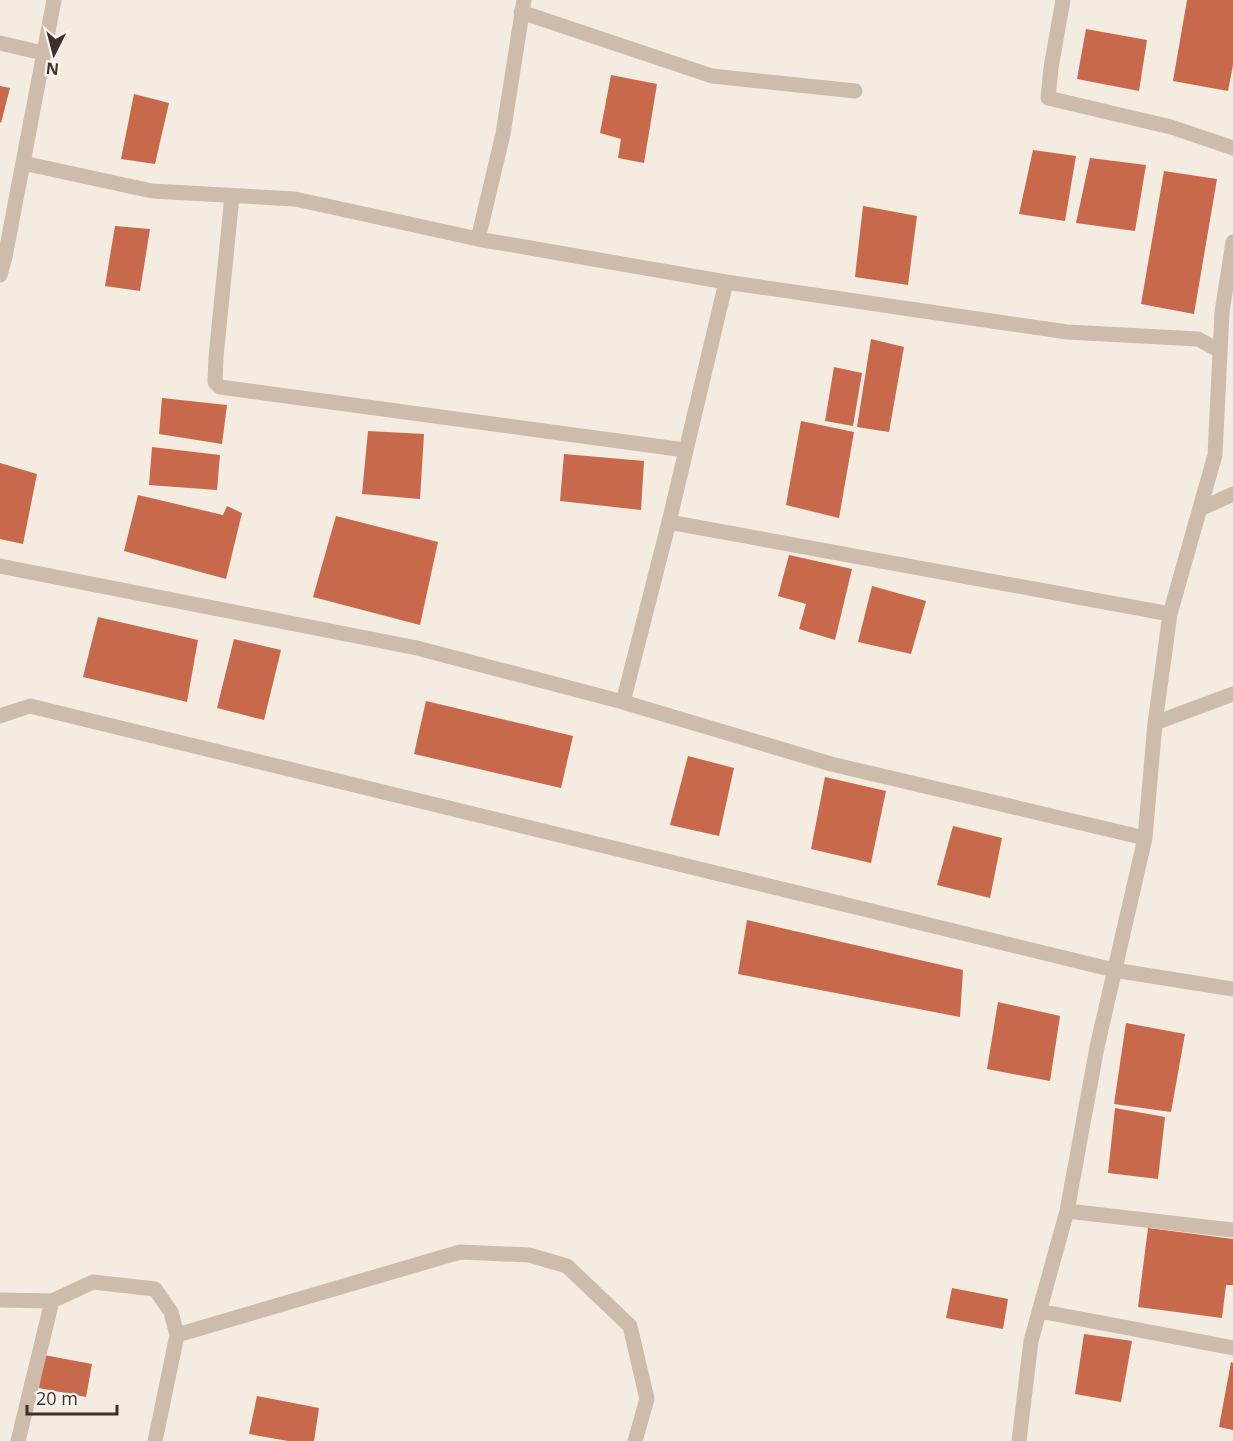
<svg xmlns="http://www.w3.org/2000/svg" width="1233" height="1441" font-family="'Open Sans',sans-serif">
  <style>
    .building { fill: #c8694b }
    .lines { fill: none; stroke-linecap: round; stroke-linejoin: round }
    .minor { stroke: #cdbbac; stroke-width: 15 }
  </style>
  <rect width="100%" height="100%" fill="#f4ebe1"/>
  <!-- building -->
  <path class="building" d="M1187,0H1233V65L1228,91L1173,81Z
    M1086,29L1147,40L1139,91L1077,79Z
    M611,75L657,84L644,163L618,158L621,139L600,133Z
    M0,86L10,88L1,123L0,122Z
    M134,94L169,103L155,164L121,159Z
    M1033,150L1076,156L1065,221L1019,214Z
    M1090,158L1146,165L1135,231L1076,223Z
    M1164,171L1217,179L1194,314L1141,304Z
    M863,206L917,216L908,285L855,277Z
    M115,226L150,229L140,291L105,286Z
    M871,339L904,347L889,432L857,427Z
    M834,367L862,373L853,426L825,421Z
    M162,398L227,405L222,444L159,434Z
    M801,421L854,432L839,518L786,505Z
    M368,431L424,434L420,499L362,494Z
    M152,447L220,455L217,490L149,485Z
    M564,454L644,461L641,510L560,501Z
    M0,463L37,474L23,544L0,539Z
    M138,495L223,515L227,506L242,513L226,579L124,551Z
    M336,516L438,542L420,625L313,597Z
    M789,555L852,569L835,640L799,629L806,604L778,596Z
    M872,586L926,601L911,654L858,642Z
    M98,617L198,640L187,702L83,677Z
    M234,639L281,650L264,720L217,708Z
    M426,701L573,736L561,788L414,754Z
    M688,756L734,768L719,836L670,825Z
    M825,777L886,791L871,863L811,849Z
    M953,826L1002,838L990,898L937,885Z
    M747,920L963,970L960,1017L738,974Z
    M998,1002L1060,1016L1050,1081L987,1069Z
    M1126,1023L1185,1034L1171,1112L1114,1104Z
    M1115,1108L1165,1117L1158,1179L1108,1173Z
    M1148,1228L1233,1239V1285H1226L1222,1318L1138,1307Z
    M952,1288L1008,1299L1003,1329L946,1318Z
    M1084,1334L1132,1341L1121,1402L1075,1394Z
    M44,1355L92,1364L86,1397L39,1388Z
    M1231,1362L1233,1363V1430L1219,1427Z
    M257,1396L319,1408L314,1441H288L249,1434Z"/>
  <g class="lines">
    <!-- minor -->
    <path class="minor" d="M1063,0L1051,68L1048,98L1171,127L1233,148
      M521,12L712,76L855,91
      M0,43L43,53
      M23,163L152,191L295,199L478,239L503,134L524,0
      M232,196L216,357L215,382L220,387L685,450
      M478,239L726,282L1067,332L1198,339L1220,351
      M0,275L5,257L54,0
      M1200,509L1233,494
      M669,522L1170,614
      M0,566L417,648L623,702L831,764L1145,838
      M623,702L669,522L726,282
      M0,716L30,706L1114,970L1233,989
      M1155,723L1233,694
      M1067,1211L1233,1230
      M0,1300L52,1301L93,1282L155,1289L171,1312L177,1335L155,1441
      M1039,1311L1233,1348
      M177,1335L460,1252L529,1255L567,1266L630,1326L647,1399L635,1441
      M18,1441L52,1301
      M1019,1441L1031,1341L1067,1211L1097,1047L1145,838L1155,723L1170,614L1215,455L1222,312L1233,242"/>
  </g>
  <!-- north arrow -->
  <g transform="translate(54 54) rotate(186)" stroke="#fbf5ee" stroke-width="4.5" paint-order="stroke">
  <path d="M0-4.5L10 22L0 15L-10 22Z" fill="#3b302b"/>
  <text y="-9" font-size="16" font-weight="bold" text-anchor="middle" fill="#3b302b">N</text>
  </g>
  <!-- scale -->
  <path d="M27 1405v9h90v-9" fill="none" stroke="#3b302b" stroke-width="3"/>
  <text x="36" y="1405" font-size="18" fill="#3b302b" stroke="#fbf5ee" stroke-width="4.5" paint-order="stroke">20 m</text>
</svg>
